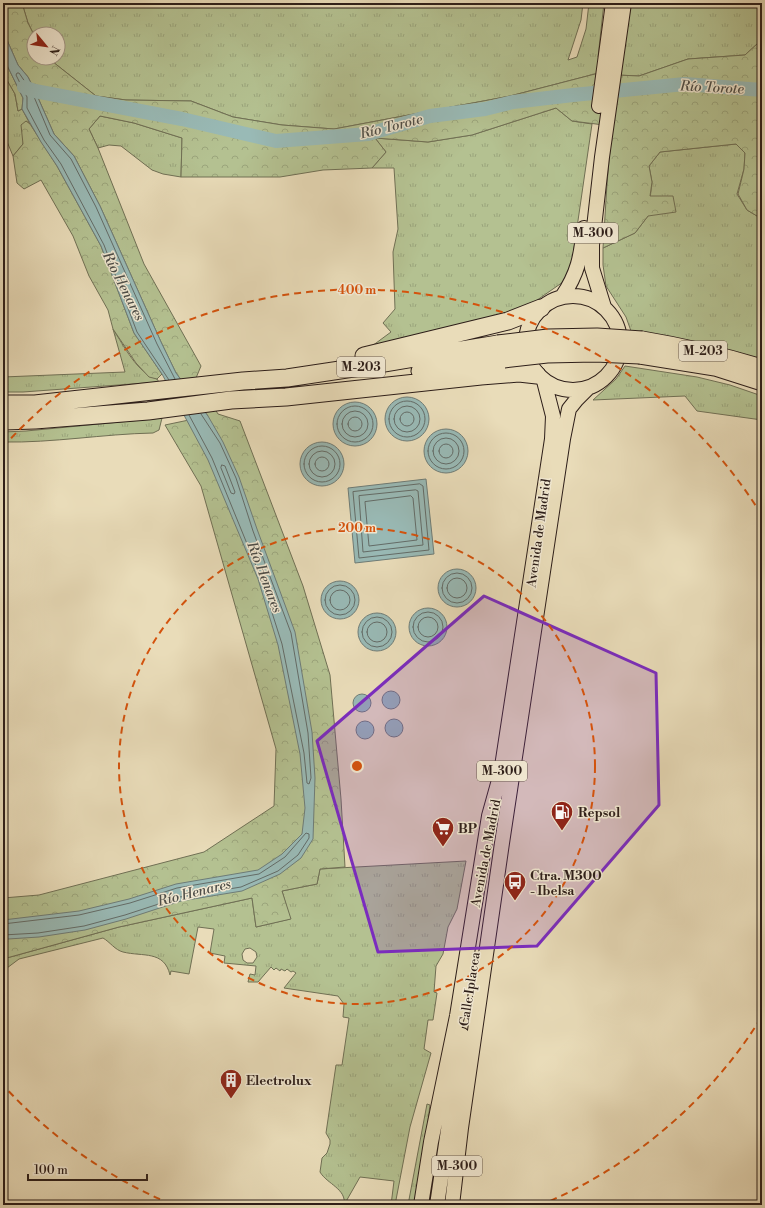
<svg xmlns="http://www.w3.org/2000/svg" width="765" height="1208" font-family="'Libre Bodoni',serif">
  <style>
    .grass { fill: url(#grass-tufts); stroke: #707055; fill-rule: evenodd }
    .forest { fill: url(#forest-crowns); stroke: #707055 }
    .water { fill: #99bab6; stroke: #6e7c77 }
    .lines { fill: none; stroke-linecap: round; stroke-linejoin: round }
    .shore { stroke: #636c68; stroke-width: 1 }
    .river { stroke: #99bab6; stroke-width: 14 }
    .major-casing { stroke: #2d1e19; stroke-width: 16 }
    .highway-casing { stroke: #2d1e19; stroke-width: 19 }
    .major { stroke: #e9dcb9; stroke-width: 14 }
    .highway { stroke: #e9dcb9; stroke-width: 17 }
    .highway-bridge-casing { stroke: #2d1e19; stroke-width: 19; stroke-linecap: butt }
    .highway-bridge { stroke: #e9dcb9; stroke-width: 17 }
    .marked { fill: #7b2cbf; fill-opacity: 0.2; stroke: #7b2cbf; stroke-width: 3; stroke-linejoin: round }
    .ring { fill: none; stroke: #d5530d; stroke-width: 2; stroke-dasharray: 7 5 }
    .labels { text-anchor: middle; stroke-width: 3; stroke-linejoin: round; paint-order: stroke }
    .shield { fill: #f1e8d2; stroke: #685b50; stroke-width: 1 }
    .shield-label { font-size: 12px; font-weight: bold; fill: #2d1e19 }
    .street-label { font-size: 13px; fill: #2d1e19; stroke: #f1e8d2 }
    .poi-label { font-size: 13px; font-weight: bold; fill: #2d1e19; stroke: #f1e8d2; text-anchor: start }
    .water-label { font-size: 14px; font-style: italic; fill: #4d4d48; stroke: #f1e8d2 }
    .centre { fill: #d5530d; stroke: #f1e8d2; stroke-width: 2 }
    .ring-label { font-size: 12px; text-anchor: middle; font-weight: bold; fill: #d5530d; stroke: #f1e8d2; stroke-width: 3; stroke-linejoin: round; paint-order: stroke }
  </style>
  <defs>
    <pattern id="grass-tufts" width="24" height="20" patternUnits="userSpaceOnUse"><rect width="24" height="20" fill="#b4c191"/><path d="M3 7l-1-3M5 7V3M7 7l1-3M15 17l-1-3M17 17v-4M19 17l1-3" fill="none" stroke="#9ba57c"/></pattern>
    <pattern id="forest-crowns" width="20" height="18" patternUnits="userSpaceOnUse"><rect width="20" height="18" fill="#b4c191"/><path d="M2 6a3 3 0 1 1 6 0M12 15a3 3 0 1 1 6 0" fill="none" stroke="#9ba57c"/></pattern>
  </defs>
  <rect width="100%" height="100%" fill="#e9dcb9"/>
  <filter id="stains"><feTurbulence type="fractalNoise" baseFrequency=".005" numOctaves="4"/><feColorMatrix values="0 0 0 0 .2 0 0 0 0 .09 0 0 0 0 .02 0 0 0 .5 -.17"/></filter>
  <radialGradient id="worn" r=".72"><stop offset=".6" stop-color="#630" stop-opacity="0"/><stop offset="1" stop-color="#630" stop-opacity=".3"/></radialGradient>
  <!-- grass -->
  <path class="grass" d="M22,3H583L581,20L568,60L577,57L586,29L589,3H604L598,57L621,59L631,3H762V45L757,44L745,55L688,59L639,76L595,74L510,96L334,129L282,125L233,117L191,101L126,100L96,96L48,58H58V34H34V35L28,23Z
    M3,73L15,94L18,111L22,109L30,124L26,121L23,144L13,156L3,132Z
    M556,108L572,121L592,124L573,255L569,272L563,282L520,312L372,346L391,332L383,323L395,309L393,252L398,229L394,168H372L386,152L375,138L428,142L472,135Z
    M100,116L134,123L182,138L181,177L163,174L152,170L121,146L109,145L98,148L89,129Z
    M736,144L745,153L744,169L737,194L747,210L762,219V361L697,342L631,331L626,317L606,286L603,265V248L635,233L648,216L652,182L649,166L660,152Z
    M113,329C124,346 137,373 157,379L159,382L23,392H3V377L125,372Z
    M625,366L697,377L730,385L762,396V420L697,411L685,396L593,400L616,379Z
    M162,418L159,430L153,433C103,434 53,443 3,442V432L26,431Z
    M466,861L457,909L448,927L443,954L436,966L434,992L437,993L433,1020H428L424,1049L431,1053L410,1127L395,1205H391L394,1181L360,1177L344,1205C347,1189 327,1184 320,1172L322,1158L327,1153L330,1144V1140L326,1133L336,1065H342L349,1018L343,1017L344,1004L338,996L284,988L296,973L293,971L291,972L287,969L285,971L281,969L280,971L276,968L274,970L271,967L258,982H248L250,974L255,975L256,966L224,963L225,956L210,953L214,929L198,927L189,974L171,971L170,975C164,950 143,957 123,952C115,950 110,942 103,938L19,959L3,971V959L119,927L252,898L256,927L290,919L282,891L317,884L320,869ZM250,948L256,952L257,957L253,963H247L243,960L242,954L245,949Z
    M427,1104L430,1105L424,1150L414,1205H408Z"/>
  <!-- forest -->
  <path class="forest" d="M3,3H22L28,23L34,35V58H48L96,96L126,100L191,101L233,117L282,125L334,129L510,96L595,74L639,76L688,59L745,55L757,44L762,45V219L747,210L738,194L744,169L745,153L736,144L660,152L649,166L652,182L650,196H673L676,212L648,216L635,233L603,248L607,184L612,126L572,121L556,108L472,135L428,142L375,138L386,152L372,168L323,170L280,177H181L182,138L134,123L100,116L89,129L98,148L144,264L201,366L196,378L218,414L240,421L303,586L330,675L341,799L345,867L320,869L317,884L282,891L291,919L256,927L252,898L119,927L3,959V898L39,895L204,852L274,806L276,749L201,486L165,425L208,416L176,373L161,342L100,206L74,156L54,134L35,91L28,77L18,65L3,31Z
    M3,57L23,98L22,109L18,111L15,94L3,73Z
    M26,121L30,124L57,166L101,246L134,333L162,374L157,379L149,377L136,363L113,329L108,310L89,276L73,236L41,180L24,189L17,183L13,156L23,144L21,125Z"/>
  <!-- water -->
  <path class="water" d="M3,31L18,65L28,77L35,91L54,134L74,156L100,206L161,342L176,373L208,416L223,442L239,477L257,529L295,632L312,732L315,778L313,839L301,858L280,874L242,891L181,901L126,919L85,930L39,937L8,939H3V920L79,911L129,899L176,884L258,870L282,854L302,834L305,808L300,754L278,645L258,579L208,460L162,374L134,333L101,246L57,166L41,142L22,109L23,98L3,57Z
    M385 419a22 22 0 1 1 44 0a22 22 0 1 1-44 0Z
    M333 424a22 22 0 1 1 44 0a22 22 0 1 1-44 0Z
    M424 451a22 22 0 1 1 44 0a22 22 0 1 1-44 0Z
    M300 464a22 22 0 1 1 44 0a22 22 0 1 1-44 0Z
    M426,479L434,554L355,563L348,488Z
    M438 588a19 19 0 1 1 38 0a19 19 0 1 1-38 0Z
    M321 600a19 19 0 1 1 38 0a19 19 0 1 1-38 0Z
    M409 627a19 19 0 1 1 38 0a19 19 0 1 1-38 0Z
    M358 632a19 19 0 1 1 38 0a19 19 0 1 1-38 0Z
    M382 700a9 9 0 1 1 18 0a9 9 0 1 1-18 0Z
    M353 703a9 9 0 1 1 18 0a9 9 0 1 1-18 0Z
    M385 728a9 9 0 1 1 18 0a9 9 0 1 1-18 0Z
    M356 730a9 9 0 1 1 18 0a9 9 0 1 1-18 0Z"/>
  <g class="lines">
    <!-- shore -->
    <path class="shore" d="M169,380L137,332L104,245L61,164L44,140L27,108V97L16,75L17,73H19L32,92L50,135L71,159L96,207L157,344L175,379
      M389 419a18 18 0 1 1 36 0a18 18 0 1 1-36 0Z
      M337 424a18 18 0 1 1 36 0a18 18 0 1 1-36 0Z
      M394 419a13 13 0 1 1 26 0a13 13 0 1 1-26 0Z
      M342 424a13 13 0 1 1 26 0a13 13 0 1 1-26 0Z
      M400 419a7 7 0 1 1 14 0a7 7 0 1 1-14 0Z
      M189,415L212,458L261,578L282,644L304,753L307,783L309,784L311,778L308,733L291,633L253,531L236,478L220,443L201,414
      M348 424a7 7 0 1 1 14 0a7 7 0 1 1-14 0Z
      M428 451a18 18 0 1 1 36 0a18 18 0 1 1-36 0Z
      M433 451a13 13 0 1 1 26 0a13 13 0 1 1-26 0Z
      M439 451a7 7 0 1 1 14 0a7 7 0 1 1-14 0Z
      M304 464a18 18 0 1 1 36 0a18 18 0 1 1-36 0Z
      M309 464a13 13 0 1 1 26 0a13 13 0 1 1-26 0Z
      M315 464a7 7 0 1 1 14 0a7 7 0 1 1-14 0Z
      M222,465L225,466L235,492L234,494L231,493L221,468Z
      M420,484L423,486L429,550L359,558L353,492Z
      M416,490L418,491L423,545L363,552L359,496Z
      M411,496L413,498L417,540L369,546L365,502Z
      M442 588a15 15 0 1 1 30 0a15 15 0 1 1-30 0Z
      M447 588a10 10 0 1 1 20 0a10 10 0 1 1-20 0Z
      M325 600a15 15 0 1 1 30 0a15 15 0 1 1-30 0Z
      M330 600a10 10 0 1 1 20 0a10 10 0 1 1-20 0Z
      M413 627a15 15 0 1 1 30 0a15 15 0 1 1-30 0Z
      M418 627a10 10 0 1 1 20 0a10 10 0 1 1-20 0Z
      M362 632a15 15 0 1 1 30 0a15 15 0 1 1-30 0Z
      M367 632a10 10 0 1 1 20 0a10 10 0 1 1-20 0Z
      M3,924L79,915L130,903L177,888L259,874L285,857L306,833L309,834V838L298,855L278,871L241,887L180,897L125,915L84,926L38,933L3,935"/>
    <!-- river -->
    <path class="river" d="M24,87L35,91L182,119L276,141L368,134L430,116L485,109L513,102L573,95L685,84L762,90"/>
    <!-- major casing -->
    <g class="major-casing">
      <path id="major" d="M599,106L613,3
        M526 343a47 47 0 1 1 94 0a47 47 0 1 1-94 0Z
        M562,297C578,273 581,257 584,228
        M604,307L592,268V245L602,157L624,3
        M421,1205L431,1142L457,1016L489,816L501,773L552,439L553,416L544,381
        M437,1205L462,1035
        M452,1205L461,1128L502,843L563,439L569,409L577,399L587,389"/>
    </g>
    <!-- highway casing -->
    <g class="highway-casing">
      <path id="highway" d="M642,340C684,347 722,356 762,368
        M640,355L715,367L762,382
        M364,356L508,321L541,308
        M420,371L504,359
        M3,404H35L243,381L287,378L360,367L498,344
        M3,421L35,420L148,411L231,400L286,397L481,376L519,373L537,375"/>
    </g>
    <!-- major -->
    <use href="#major" class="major"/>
    <!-- highway -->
    <use href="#highway" class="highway"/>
    <!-- highway-bridge casing -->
    <g class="highway-bridge-casing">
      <path id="highway-bridge" d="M498,344L548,338L597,337L642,340
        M504,359L547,354L595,353L640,355"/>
    </g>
    <!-- highway-bridge -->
    <use href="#highway-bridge" class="highway-bridge"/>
  </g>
  <!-- marked area -->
  <path class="marked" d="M484,596L656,673L659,805L537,946L378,952L317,741Z"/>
  <!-- distance rings -->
  <g class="ring">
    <circle cx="357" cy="766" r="238"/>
    <path d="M761 1018A476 476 0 0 1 543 1204M171 1204A476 476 0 0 1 3 1085M3 447A476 476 0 0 1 761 514"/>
  </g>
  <!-- icons -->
  <defs>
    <g id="fuel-pin" transform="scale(1.15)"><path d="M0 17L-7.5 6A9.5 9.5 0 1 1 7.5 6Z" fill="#8f2418" stroke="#f1e8d2"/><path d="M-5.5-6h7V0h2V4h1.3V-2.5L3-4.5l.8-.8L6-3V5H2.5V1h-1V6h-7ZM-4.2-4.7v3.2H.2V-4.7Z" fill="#fff"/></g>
    <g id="supermarket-pin" transform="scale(1.15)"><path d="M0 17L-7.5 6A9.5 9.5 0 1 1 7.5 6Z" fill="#8f2418" stroke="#f1e8d2"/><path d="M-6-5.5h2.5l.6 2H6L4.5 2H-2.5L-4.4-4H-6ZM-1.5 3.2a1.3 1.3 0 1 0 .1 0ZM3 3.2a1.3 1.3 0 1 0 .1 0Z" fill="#fff"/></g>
    <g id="bus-pin" transform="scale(1.15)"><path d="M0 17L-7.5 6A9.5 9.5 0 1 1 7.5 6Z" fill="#8f2418" stroke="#f1e8d2"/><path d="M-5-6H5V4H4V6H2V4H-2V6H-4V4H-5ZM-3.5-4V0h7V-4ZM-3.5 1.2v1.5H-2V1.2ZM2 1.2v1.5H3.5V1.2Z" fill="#fff"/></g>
    <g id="building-pin" transform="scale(1.15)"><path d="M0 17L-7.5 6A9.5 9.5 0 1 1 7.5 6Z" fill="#8f2418" stroke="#f1e8d2"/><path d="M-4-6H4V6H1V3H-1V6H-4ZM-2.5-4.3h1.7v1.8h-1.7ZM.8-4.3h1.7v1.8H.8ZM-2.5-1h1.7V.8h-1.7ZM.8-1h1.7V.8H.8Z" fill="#fff"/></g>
  </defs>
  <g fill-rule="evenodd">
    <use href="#fuel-pin" x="562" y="812"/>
    <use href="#supermarket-pin" x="443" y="828"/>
    <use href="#bus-pin" x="515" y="882"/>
    <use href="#building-pin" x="231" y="1080"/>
  </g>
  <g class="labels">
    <!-- shield labels -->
    <g class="shield">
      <rect x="568" y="223" width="50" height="20" rx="3"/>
      <rect x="679" y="341" width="48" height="20" rx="3"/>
      <rect x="337" y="357" width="48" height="20" rx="3"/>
      <rect x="477" y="761" width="50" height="20" rx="3"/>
      <rect x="432" y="1156" width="50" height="20" rx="3"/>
    </g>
    <g class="shield-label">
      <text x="593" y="237">M-300</text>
      <text x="703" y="355">M-203</text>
      <text x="361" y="371">M-203</text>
      <text x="502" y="775">M-300</text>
      <text x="457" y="1170">M-300</text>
    </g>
    <!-- street labels -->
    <g class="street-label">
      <text transform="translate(538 533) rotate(-82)" y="5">Avenida de Madrid</text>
      <text transform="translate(485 853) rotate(-79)" y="5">Avenida de Madrid</text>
      <text transform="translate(469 989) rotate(-81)" y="5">Calle Iplacea</text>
    </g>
    <!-- poi labels -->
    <g class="poi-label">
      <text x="578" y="817">Repsol</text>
      <text x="458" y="833">BP</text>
      <text x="530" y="880">Ctra. M300<tspan x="530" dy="15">- Ibelsa</tspan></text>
      <text x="246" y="1085">Electrolux</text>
    </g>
    <!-- water labels -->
    <g class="water-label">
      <text transform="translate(712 87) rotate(3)" y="5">Río Torote</text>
      <text transform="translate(391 126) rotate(-14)" y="5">Río Torote</text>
      <text transform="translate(124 286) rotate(63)" y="5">Río Henares</text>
      <text transform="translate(265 577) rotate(69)" y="5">Río Henares</text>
      <text transform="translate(194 892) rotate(-14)" y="5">Río Henares</text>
    </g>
  </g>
  <circle cx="357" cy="766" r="6" class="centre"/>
  <g class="ring-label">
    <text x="357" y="294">400 m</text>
    <text x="357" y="532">200 m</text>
  </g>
  <!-- margin -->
  <rect width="765" height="1208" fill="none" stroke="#e9dcb9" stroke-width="16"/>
  <rect x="4" y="4" width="757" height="1200" fill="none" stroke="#2d1e19" stroke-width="2"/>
  <rect x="8" y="8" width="749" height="1192" fill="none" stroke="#2d1e19"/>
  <!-- north arrow -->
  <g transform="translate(46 46) rotate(119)"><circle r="19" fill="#f1e8d2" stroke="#a39788"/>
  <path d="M0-3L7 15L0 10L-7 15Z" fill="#8f2418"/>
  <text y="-6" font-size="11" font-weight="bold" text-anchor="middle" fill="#2d1e19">N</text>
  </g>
  <!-- scale -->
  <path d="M28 1174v6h119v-6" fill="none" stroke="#2d1e19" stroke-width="2"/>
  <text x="34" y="1174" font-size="12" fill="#2d1e19" stroke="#f1e8d2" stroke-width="3" paint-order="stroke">100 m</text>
  <rect width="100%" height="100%" filter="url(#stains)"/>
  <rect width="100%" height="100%" fill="url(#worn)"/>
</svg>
